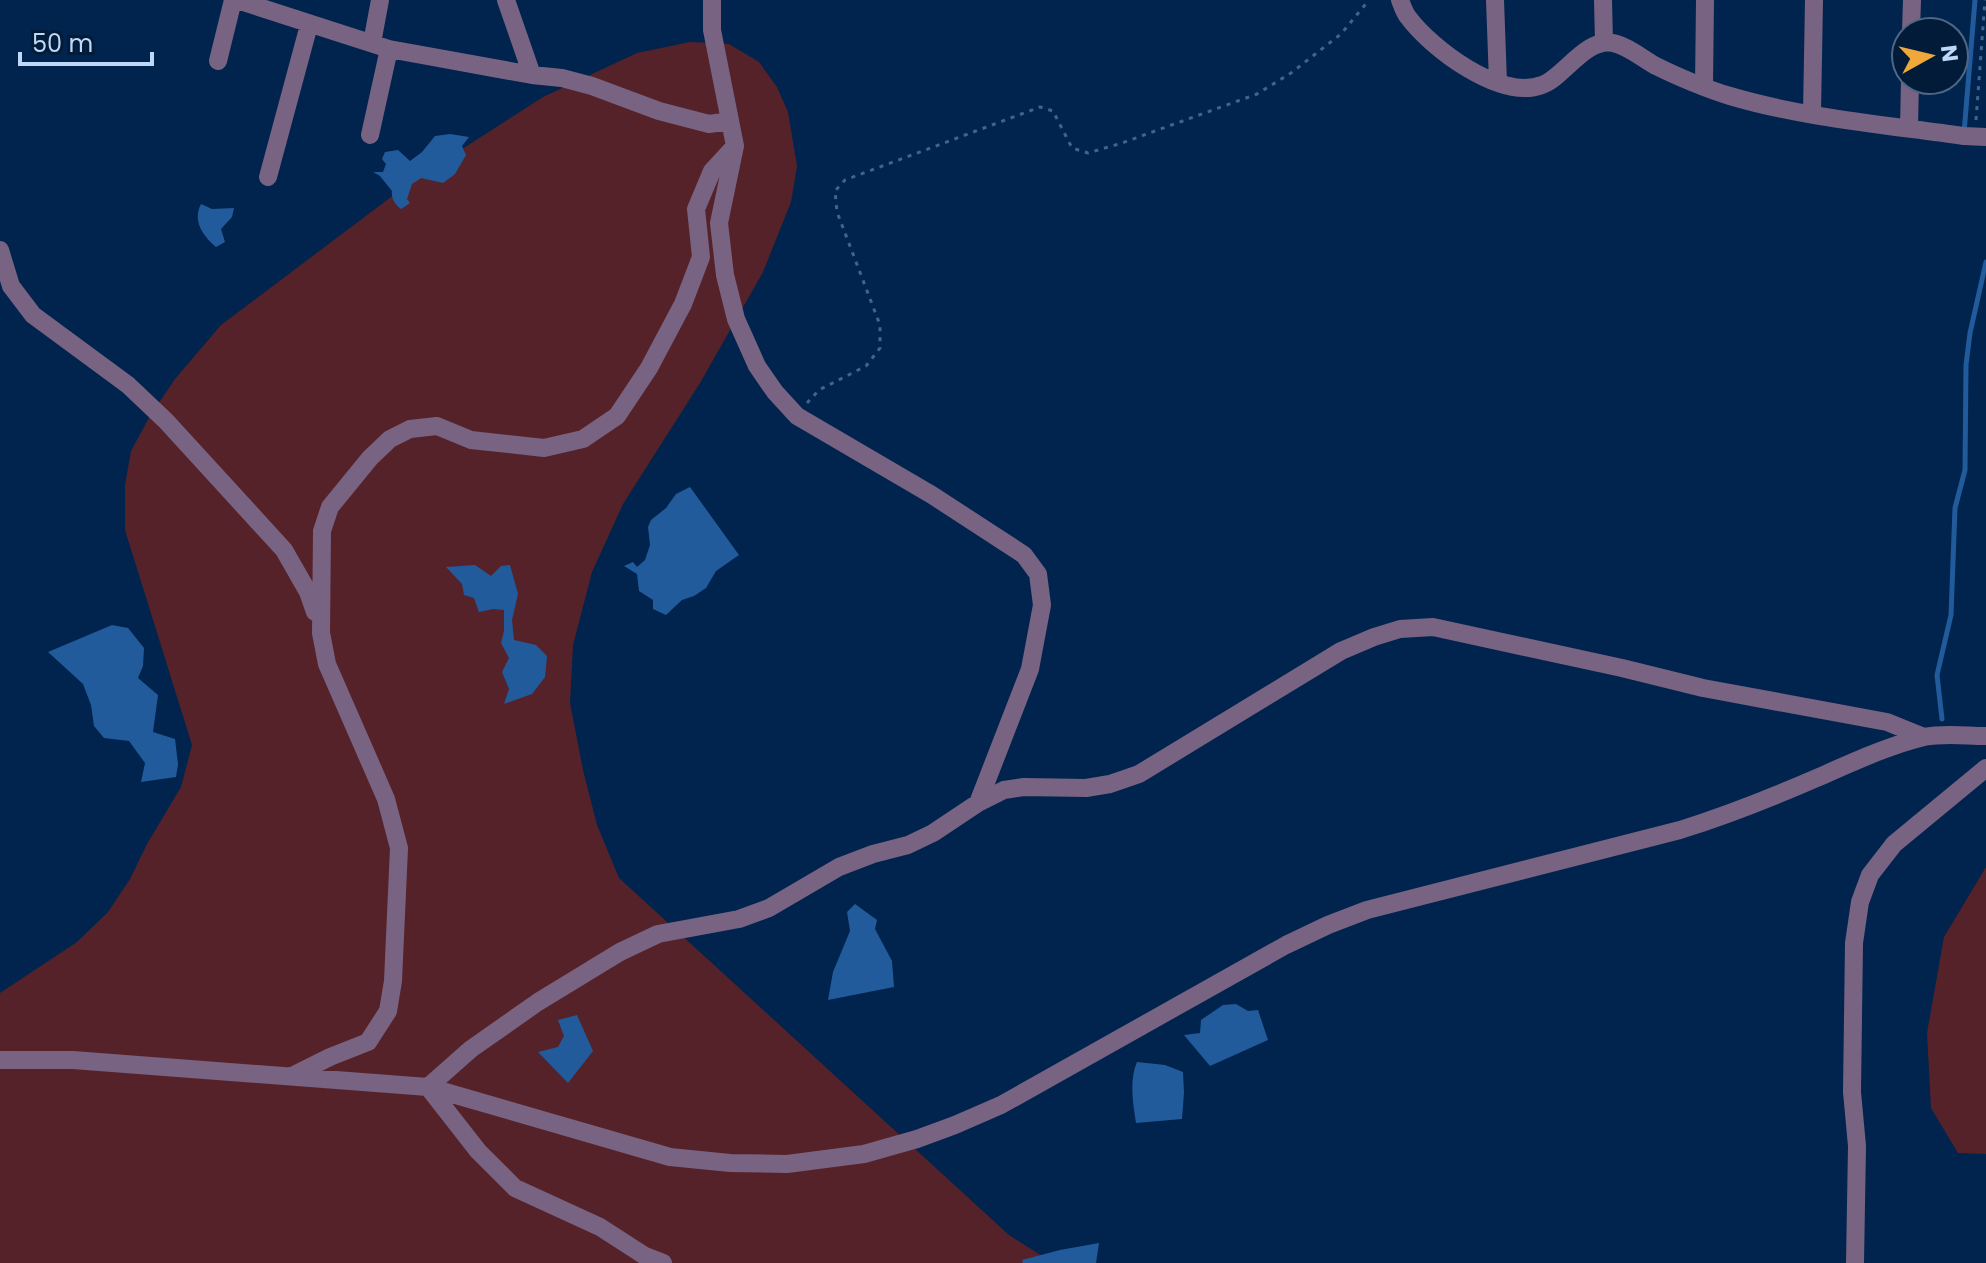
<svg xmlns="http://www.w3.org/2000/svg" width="1986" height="1263" font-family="Poppins,sans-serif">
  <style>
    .green { fill: #562229 }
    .water { fill: #215b9c }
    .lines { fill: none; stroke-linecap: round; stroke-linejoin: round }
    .stream { stroke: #215b9c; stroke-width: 5 }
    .path { stroke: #43648a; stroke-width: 3; stroke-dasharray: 4 6; stroke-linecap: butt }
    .minor { stroke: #786383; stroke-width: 18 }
  </style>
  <rect width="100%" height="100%" fill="#00244d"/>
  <!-- green -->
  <path class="green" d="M690,42L729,44L759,62L777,87L788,112L797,166L791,202L763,272L700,383L623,504L592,572L573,645L570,703L583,770L597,825L619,878L1009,1235L1053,1263H0V993L77,942L108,912L130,879L147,844L181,787L192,745L125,530V485L131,451L150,416L175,379L221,325L411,182L543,97L637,53Z
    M1986,867V1154L1958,1153L1931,1108L1927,1033L1944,937Z"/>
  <!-- water -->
  <path class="water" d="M450,134L469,137L462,146L466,155L455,174L443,183L421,178L412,184L407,199L410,203L401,209C395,204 391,199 392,191L380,176L373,172H383L386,164L382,159L385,152L398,150L410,161L422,152L435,136Z
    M201,204L212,209L234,208L232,217L221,229L225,242L216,247C203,236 192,221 201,204Z
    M690,487L739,555L716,571L706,588L694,596L682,600L666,615L653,609V600L639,591L637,574L624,566L633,562L637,567L645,560L650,545L648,527L651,520L666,508L676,494Z
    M475,565L491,576L501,566L510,565L518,594L512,620L514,640L536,645L547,656L545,677L532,694L504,704L509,689L502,672L509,658L501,643L504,631V610L493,609L479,612L474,598L464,595L462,584L446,567Z
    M112,625L128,628L144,648L143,666L138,678L158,695L153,732L175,739L178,764L176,777L141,782L145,763L129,741L104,738L94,726L91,705L83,684L48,652Z
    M855,904L877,920L875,929L892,961L894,987L828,1000L833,972L850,931L847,912Z
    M1236,1004L1248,1011L1258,1010L1268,1040L1210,1066L1184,1035L1200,1033L1201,1020L1223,1005Z
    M577,1015L593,1051L568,1083L538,1052L558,1047L564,1036L558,1020Z
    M1137,1062L1165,1065L1183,1072L1184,1093L1182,1119L1136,1123C1133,1104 1129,1080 1137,1062Z
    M1099,1243L1096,1263H1023L1022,1260L1060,1250Z"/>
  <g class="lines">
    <!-- stream -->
    <path class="stream" d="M1964,133L1975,0
      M1942,719L1937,675L1951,615L1955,508L1965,470L1966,365L1970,333L1986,262"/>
    <!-- path -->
    <path class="path" d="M1976,120L1985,0
      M807,403L819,390L866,366L880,348V325L837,212L835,191L845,180L1040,107L1053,111L1072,148L1088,153L1122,143L1257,94L1291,73L1341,34L1369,0"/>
    <!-- minor -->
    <path class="minor" d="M237,0L389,49L532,75L562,78L592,86L659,111L709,124L730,121
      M506,0L532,75
      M1400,0C1402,5 1404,12 1408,17C1431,48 1500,101 1542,85C1563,78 1586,37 1613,43C1628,46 1643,59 1656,66C1676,76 1709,90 1730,96C1804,118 1887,125 1964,136L1986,137
      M1495,0L1498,82
      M1603,0L1604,42
      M1911,32L1912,0
      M372,43L380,0
      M218,61L233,0
      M1704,86L1705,0
      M1812,113L1814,0
      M1909,128L1910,80
      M370,135L389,49
      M735,146L719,223L725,275L736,319L757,366L775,392L797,416L932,495L1024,555L1038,574L1042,605L1030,669L978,803
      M268,177L309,25
      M0,250L11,286L33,315L128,385L166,421L284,550L308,592L315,612
      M0,1060H73L428,1087L670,1157L730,1163L787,1164L864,1154L917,1139L955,1125L1001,1105L1286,945L1328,925L1367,910L1680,830C1728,815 1773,797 1819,777C1851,763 1890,745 1924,737C1944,733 1966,736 1986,736
      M292,1076L330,1057L368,1042L388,1011L393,981L399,848L386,799L327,664L321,633L322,531L330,507L370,458L390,439L410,429L437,426L471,440L544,448L583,439L617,416L649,368L683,304L701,257L696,209L712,171L735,146L712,30V0
      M428,1087L471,1049L538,1002L620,952L658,934L739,919L769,908L839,867L873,854L908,845L933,833L978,803L1004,790L1024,787L1086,788L1110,784L1139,774L1341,651L1374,637L1400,629L1433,627L1622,668L1703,688L1887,722L1924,737
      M428,1087L478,1151L515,1188L600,1227L645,1256L663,1263
      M1855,1263L1857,1146L1852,1092L1854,943L1860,902L1870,875L1894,844L1986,768"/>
  </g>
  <!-- north arrow -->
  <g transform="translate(1930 56) rotate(82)"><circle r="38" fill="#021b38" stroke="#4d6785" stroke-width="2"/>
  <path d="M0-6L14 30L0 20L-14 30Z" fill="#eea83c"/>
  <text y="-12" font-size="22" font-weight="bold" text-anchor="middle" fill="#bdd8f9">N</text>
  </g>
  <!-- scale -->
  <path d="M20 52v12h132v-12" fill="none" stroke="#bdd8f9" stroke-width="4"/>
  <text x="32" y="52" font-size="24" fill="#bdd8f9" stroke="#021b38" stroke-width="6" paint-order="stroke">50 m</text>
</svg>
